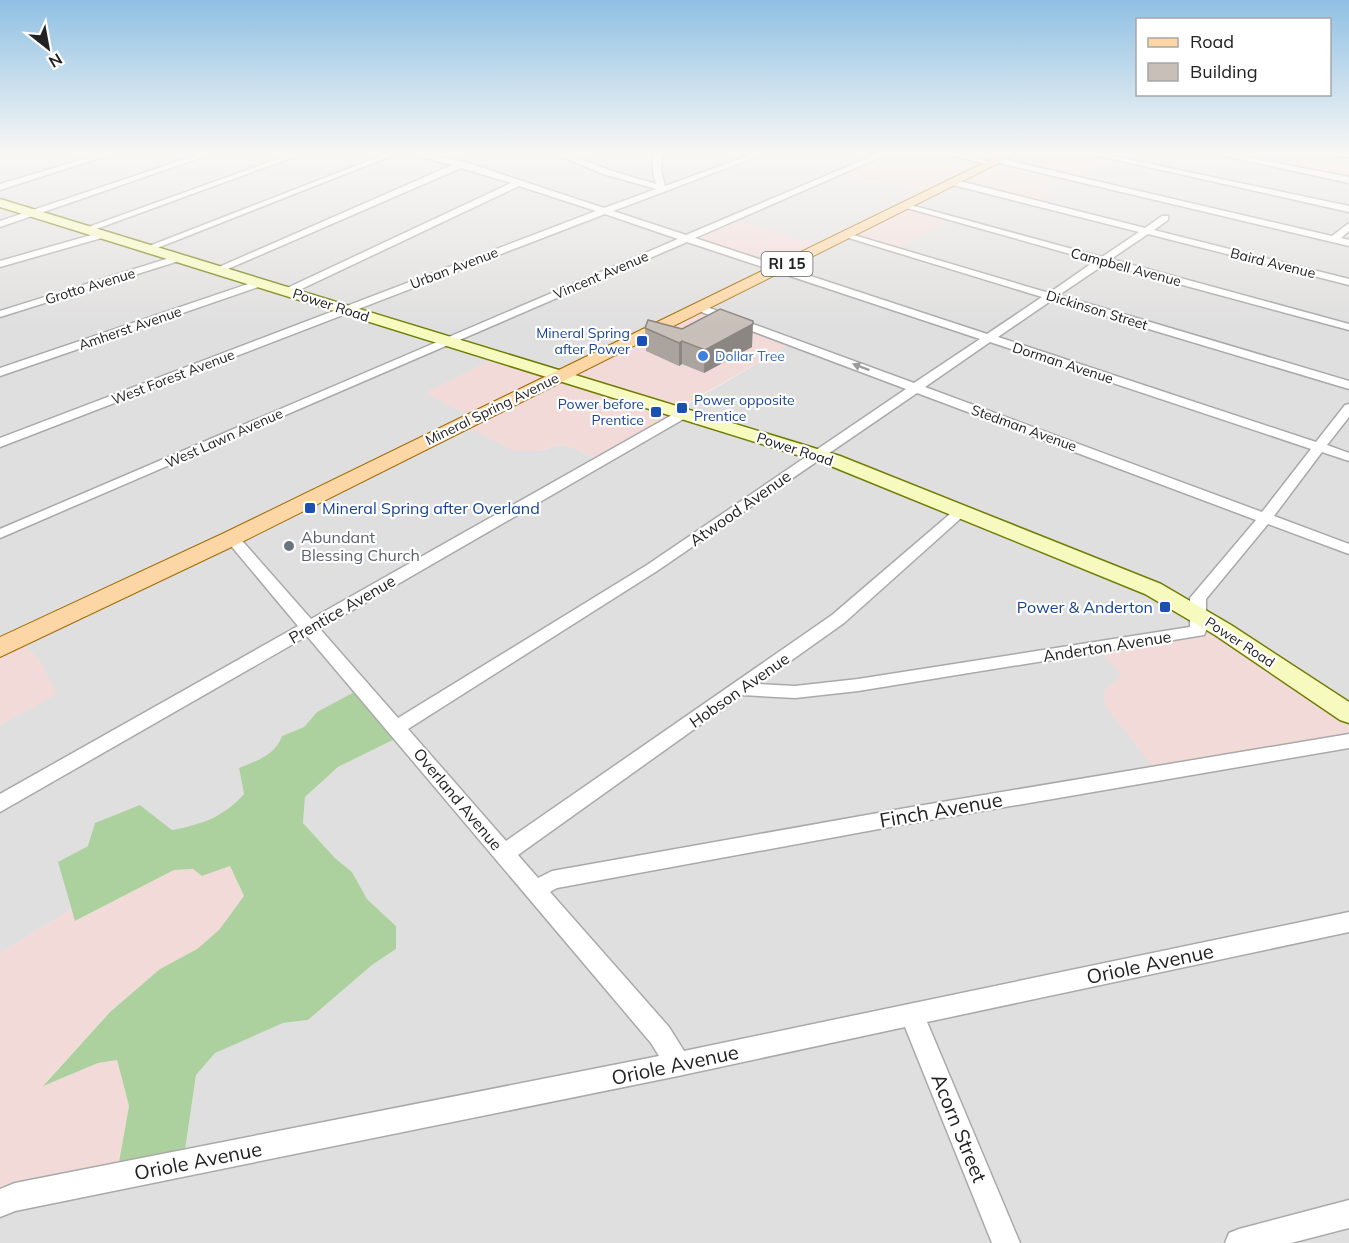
<svg xmlns="http://www.w3.org/2000/svg" width="1349" height="1243" font-family="Mulish,sans-serif">
  <style>
    .residential { fill: #e0dfdf; fill-rule: evenodd }
    .commercial { fill: #f2dad9 }
    .forest { fill: #add19e }
    .lines { fill: none; stroke-linecap: round; stroke-linejoin: round }
    .street-casing { stroke: #a9a9a9; stroke-width: 3 }
    .secondary-casing { stroke: #707d05; stroke-width: 3 }
    .primary-casing { stroke: #a06b00; stroke-width: 2 }
    .street { fill: #fff; fill-rule: evenodd }
    .secondary { fill: #f7fabf; fill-rule: evenodd }
    .primary { fill: #fcd6a4; fill-rule: evenodd }
    .wall { fill: #aba49e }
    .shaded-wall { fill: #8b8681 }
    .building { fill: #c7bfb8; stroke: #8b8681; stroke-width: 1.5 }
    .oneway { fill: #9c9c9c }
    .transit-dot { fill: #1a4fb4; stroke: #fff; stroke-width: 2 }
    .shop-dot { fill: #3f7fe0; stroke: #fff; stroke-width: 2 }
    .worship-dot { fill: #6b7280; stroke: #fff; stroke-width: 2 }
    .labels { text-anchor: middle; stroke-width: 4.5; stroke-linejoin: round; paint-order: stroke }
    .far-street-label { font-size: 14px; fill: #222; stroke: #fff }
    .far-transit-label { font-size: 14px; fill: #164399; stroke: #fff; text-anchor: end }
    .far-shop-label { font-size: 14px; fill: #366cbe; stroke: #fff; text-anchor: start }
    .shield { fill: #fff; stroke: #646464; stroke-width: 1.5 }
    .shield-label { font-size: 15px; font-weight: bold; fill: #222 }
    .transit-label { font-size: 16px; fill: #164399; stroke: #fff; text-anchor: start }
    .street-label { font-size: 16px; fill: #222; stroke: #fff }
    .worship-label { font-size: 16px; fill: #5b616d; stroke: #fff; text-anchor: start }
    .near-street-label { font-size: 20px; fill: #222; stroke: #fff }
  </style>
  <rect width="100%" height="100%" fill="#f2efe9"/>
  <!-- residential -->
  <path class="residential" d="M0,152H884L834,173L867,182L947,183L1050,193L1041,191L1067,178H1075L1110,158L1127,161L1143,152H1210L1349,180V714L1192,626L1174,631L1104,692L1349,739V1243H0V1198L184,1157L196,1075L215,1052L283,1023L308,1020L372,965L396,949V926L367,899L352,872L335,858L303,823L305,797L338,767L399,737L317,712L304,727L282,736L278,748L269,755L239,768L244,794L230,810L192,827L172,830L140,805L88,846L59,862L72,909L0,953V725L56,693L0,637ZM793,342L595,459L574,448L560,445L539,451L470,416Z"/>
  <!-- commercial -->
  <path class="commercial" d="M884,152H940L986,162L1011,152H1143L1127,161L1110,158L1075,178H1067L1042,190L1052,193L1034,203L951,182L926,193L879,181H859L833,174Z
    M1210,152H1349V180L1219,153Z
    M903,206L949,220L896,250L845,233Z
    M728,219L821,245L776,267L684,236Z
    M696,307L794,342L675,410L680,413L595,459L574,448L560,445L539,451H514L461,424L470,416L425,393L497,357L555,374Z
    M1197,616L1349,714V739L1156,771L1105,705L1104,692L1121,675L1096,645L1192,626Z
    M0,637L8,643L18,640L39,659L57,694L0,725Z
    M230,866L244,896L219,930L197,949L160,969L110,1012L44,1084L98,1063L117,1060L129,1106L117,1173L0,1199V953L72,909L76,921L174,870L193,869L202,876Z"/>
  <!-- forest -->
  <path class="forest" d="M360,689L399,737L338,767L305,797L303,823L335,858L352,872L367,899L396,926V949L372,965L308,1020L283,1023L215,1053L196,1075L184,1157L117,1173L129,1106L117,1060L98,1063L43,1086L110,1012L160,969L197,949L219,930L244,896L230,866L202,876L193,869L174,870L75,921L58,862L88,846L95,823L140,805L172,830C201,825 225,816 244,794L239,768C257,760 275,756 282,736L304,727L317,712Z"/>
  <g class="lines">
    <!-- street casing -->
    <g class="street-casing">
      <path id="street" d="M0,152H12L0,156Z
        M107,152H118L0,190V184Z
        M206,152H217L0,227V221Z
        M297,152H307L88,232L80,230Z
        M391,152H401L152,250L144,248Z
        M402,152H414L465,162L604,208L656,189L603,174L551,152H561L609,170L656,184C652,173 652,163 655,152H663L661,170L665,186L759,152H769L613,211L686,235L882,152H892L695,238L987,334L1042,297L839,235L847,233L1049,293L1095,261L900,206L907,204L1102,257L1139,232L949,184L948,182L952,179L1145,228L1162,216H1168V220L1154,230L1349,279V285L1148,234L1111,259L1349,324V330L1105,264L1059,295L1349,381V389L1052,300L998,337L1316,442L1345,405L1349,404V417L1327,445L1349,453V461L1322,452L1274,516L1349,544V554L1268,524L1206,599V631L1204,635L858,691L795,698L742,695L518,855L538,878L552,871L906,808L1349,734V748L906,824L557,888L550,892L669,1027L684,1051L1349,912V932L927,1022L1020,1243H992L905,1027L678,1076L15,1211L0,1217V1189L15,1183L659,1056L651,1043L307,636L0,812V794L298,626L227,541L225,538L227,535H237L311,619L679,411H687L689,414L687,417L320,629L398,718L647,565L906,389L696,310V306H704L914,383L980,339L687,242L0,538V529L678,239L605,214L0,447V438L596,211L519,186L293,293H285V289L511,183L461,168L221,272L212,270L452,165ZM990,342L1311,449L1262,512L925,387ZM917,393L1256,520L1190,598V627L858,679L795,686L758,684L844,623L969,511L967,508H957L832,615L506,841L408,729L657,571Z
        M936,152H950L996,163L992,165Z
        M1081,152H1094L1349,206V212Z
        M1206,152H1220L1349,177V183Z
        M998,158L1332,236L1349,223V231L1341,238L1349,240V246L995,162L994,160Z
        M102,232L105,233V237L0,267V261Z
        M179,255L184,258L182,260L0,317V311Z
        M260,280L264,281V285L0,376V368Z
        M1349,1200V1228L1291,1243H1225L1229,1233L1239,1229Z"/>
    </g>
    <!-- secondary casing -->
    <g class="secondary-casing">
      <path id="secondary" d="M1328,152H1349V157L1333,155Z
        M0,199L840,456L1161,584L1231,625L1349,702V723L1340,720L1215,635L1145,594L826,464L0,207Z"/>
    </g>
    <!-- primary casing -->
    <g class="primary-casing">
      <path id="primary" d="M1006,152H1021L240,543L0,657V637L224,533Z"/>
    </g>
    <!-- street -->
    <use href="#street" class="street"/>
    <!-- secondary -->
    <use href="#secondary" class="secondary"/>
    <!-- primary -->
    <use href="#primary" class="primary"/>
  </g>
  <!-- wall -->
  <path class="wall" d="M645,328L752,347L704,373L682,364L679,366L646,351Z"/>
  <!-- shaded-wall -->
  <path class="shaded-wall" d="M753,324L752,347L704,373L705,350Z
    M682,341V364L679,366V343Z"/>
  <!-- building -->
  <path class="building" d="M720,309L753,321V324L705,350L682,341L679,343L645,328L648,320L682,329Z"/>
  <!-- one-way arrows -->
  <defs><path id="oneway-solid" d="M-6-.8H1V-3.2L6.5 0L1 3.2V.8H-6Z" transform="scale(1.5)"/></defs>
  <use class="oneway" href="#oneway-solid" transform="translate(861 367) rotate(-159)"/>
  <!-- sky -->
  <linearGradient id="sky" x2="0" y2="1"><stop stop-color="#8fc0e4"/><stop offset="0.47" stop-color="#f9f8f5"/><stop offset="1" stop-color="#f9f8f5" stop-opacity="0"/></linearGradient>
  <rect width="1349" height="326" fill="url(#sky)"/>
  <!-- markers -->
  <g class="transit-dot">
    <rect x="636" y="335" width="12" height="12" rx="3"/>
    <rect x="676" y="402" width="12" height="12" rx="3"/>
    <rect x="650" y="406" width="12" height="12" rx="3"/>
    <rect x="304" y="502" width="12" height="12" rx="3"/>
    <rect x="1159" y="601" width="12" height="12" rx="3"/>
  </g>
  <circle class="shop-dot" cx="703" cy="356" r="6"/>
  <circle class="worship-dot" cx="289" cy="546" r="6"/>
  <g class="labels">
    <!-- far-street labels -->
    <g class="far-street-label">
      <text transform="translate(1273 263) rotate(14)" y="5">Baird Avenue</text>
      <text transform="translate(1126 267) rotate(15)" y="5">Campbell Avenue</text>
      <text transform="translate(454 268) rotate(-21)" y="5">Urban Avenue</text>
      <text transform="translate(601 275) rotate(-23)" y="5">Vincent Avenue</text>
      <text transform="translate(90 286) rotate(-17)" y="5">Grotto Avenue</text>
      <text transform="translate(331 305) rotate(18)" y="5">Power Road</text>
      <text transform="translate(1097 310) rotate(17)" y="5">Dickinson Street</text>
      <text transform="translate(130 328) rotate(-19)" y="5">Amherst Avenue</text>
      <text transform="translate(1063 363) rotate(18)" y="5">Dorman Avenue</text>
      <text transform="translate(173 377) rotate(-21)" y="5">West Forest Avenue</text>
      <text transform="translate(492 409) rotate(-26)" y="5">Mineral Spring Avenue</text>
      <text transform="translate(1024 428) rotate(20)" y="5">Stedman Avenue</text>
      <text transform="translate(224 438) rotate(-24)" y="5">West Lawn Avenue</text>
      <text transform="translate(795 449) rotate(18)" y="5">Power Road</text>
      <text transform="translate(1240 642) rotate(33)" y="5">Power Road</text>
    </g>
    <!-- far-transit labels -->
    <g class="far-transit-label">
      <text x="630" y="338">Mineral Spring<tspan x="630" dy="16">after Power</tspan></text>
      <text x="694" y="405" text-anchor="start">Power opposite<tspan x="694" dy="16">Prentice</tspan></text>
      <text x="644" y="409">Power before<tspan x="644" dy="16">Prentice</tspan></text>
    </g>
    <!-- far-shop labels -->
    <g class="far-shop-label">
      <text x="715" y="361">Dollar Tree</text>
    </g>
    <!-- shield labels -->
    <rect class="shield" x="761.5" y="252" width="51" height="24" rx="4.5"/>
    <g class="shield-label">
      <text x="787" y="269">RI 15</text>
    </g>
    <!-- transit labels -->
    <g class="transit-label">
      <text x="322" y="514">Mineral Spring after Overland</text>
      <text x="1153" y="613" text-anchor="end">Power &amp; Anderton</text>
    </g>
    <!-- street labels -->
    <g class="street-label">
      <text transform="translate(740 508) rotate(-35)" y="6">Atwood Avenue</text>
      <text transform="translate(342 609) rotate(-30)" y="6">Prentice Avenue</text>
      <text transform="translate(1107 646) rotate(-9)" y="6">Anderton Avenue</text>
      <text transform="translate(739 690) rotate(-35)" y="6">Hobson Avenue</text>
      <text transform="translate(458 799) rotate(50)" y="6">Overland Avenue</text>
    </g>
    <!-- worship labels -->
    <g class="worship-label">
      <text x="301" y="543">Abundant<tspan x="301" dy="18">Blessing Church</tspan></text>
    </g>
    <!-- near-street labels -->
    <g class="near-street-label">
      <text transform="translate(941 810) rotate(-10)" y="7">Finch Avenue</text>
      <text transform="translate(1150 964) rotate(-12)" y="7">Oriole Avenue</text>
      <text transform="translate(675 1065) rotate(-12)" y="7">Oriole Avenue</text>
      <text transform="translate(959 1128) rotate(68)" y="7">Acorn Street</text>
      <text transform="translate(198 1161) rotate(-11)" y="7">Oriole Avenue</text>
    </g>
  </g>
  <!-- legend -->
  <rect x="1136" y="18" width="195" height="78" fill="#ffffff" stroke="#a7a7a7" stroke-width="1.5"/>
  <rect x="1148" y="38" width="30" height="9" fill="#fcd6a4" stroke="#a7a7a7" stroke-width="1.5"/>
  <text x="1190" y="48" font-size="18" fill="#222222">Road</text>
  <rect x="1148" y="63" width="30" height="18" fill="#c7bfb8" stroke="#a7a7a7" stroke-width="1.5"/>
  <text x="1190" y="78" font-size="18" fill="#222222">Building</text>
  <!-- north arrow -->
  <g transform="translate(48 48) rotate(149)" stroke="#ffffff" stroke-width="4.5" paint-order="stroke">
  <path d="M0-4.5L10 22L0 15L-10 22Z" fill="#222222"/>
  <text y="-9" font-size="16" font-weight="bold" text-anchor="middle" fill="#222222">N</text>
  </g>
</svg>
